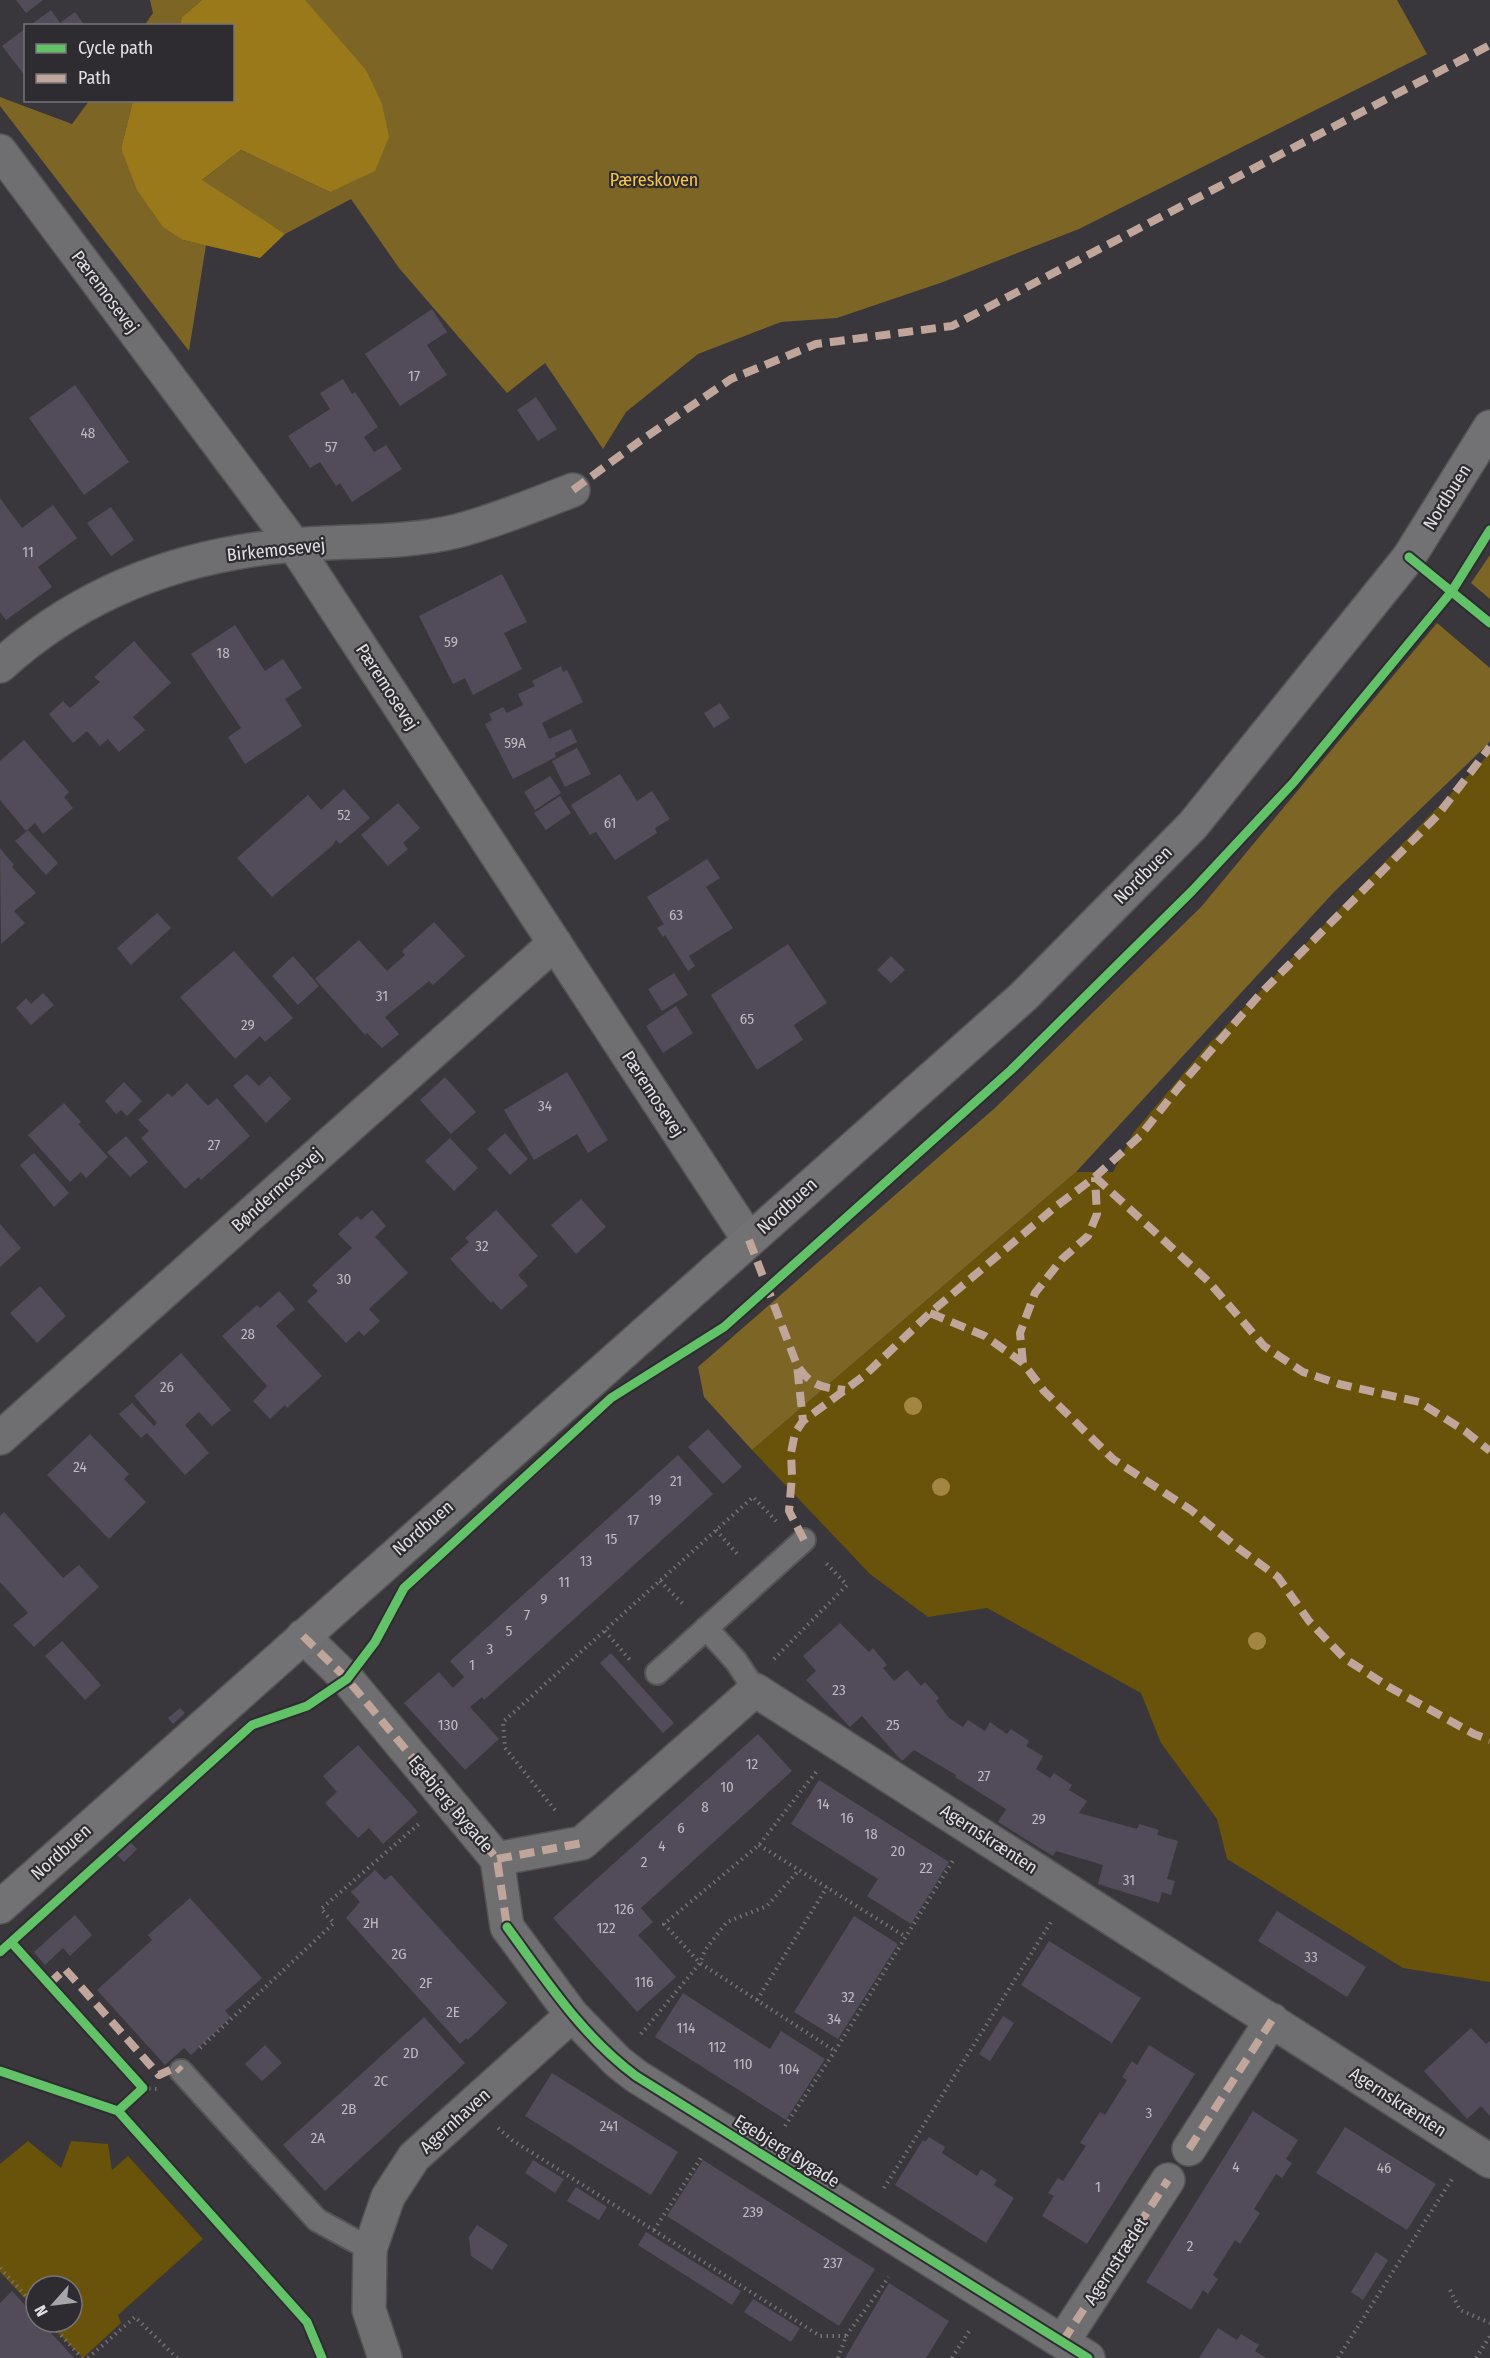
<svg xmlns="http://www.w3.org/2000/svg" width="1490" height="2358" font-family="'Fira Sans Condensed',sans-serif">
  <style>
    .green { fill: #695209 }
    .forest { fill: #7d6526 }
    .water { fill: #9a791b }
    .building { fill: #524c5a }
    .lines { fill: none; stroke-linecap: round; stroke-linejoin: round }
    .lane-casing { stroke: #545355; stroke-width: 26 }
    .street-casing { stroke: #545355; stroke-width: 36 }
    .secondary-casing { stroke: #545355; stroke-width: 36 }
    .path { stroke: #737274; stroke-width: 4; stroke-dasharray: 1.5 4.5; stroke-linecap: butt }
    .lane { stroke: #6f6e71; stroke-width: 22 }
    .street { stroke: #6f6e71; stroke-width: 33 }
    .secondary { stroke: #727173; stroke-width: 33 }
    .quiet { stroke: #c0a59a; stroke-width: 8; stroke-dasharray: 15 8; stroke-linecap: butt }
    .cycleway-casing { stroke: #2e2c31; stroke-width: 13 }
    .cycleway { stroke: #61c268; stroke-width: 9 }
    .tree { fill: #a28642 }
    .labels { text-anchor: middle; stroke-width: 4.5; stroke-linejoin: round; paint-order: stroke }
    .number-label { font-size: 15px; fill: #bdbbc1 }
    .park-label { font-size: 18px; fill: #f7c747; stroke: #2e2c31 }
    .street-label { font-size: 18px; fill: #e1e0e3; stroke: #2e2c31 }
  </style>
  <rect width="100%" height="100%" fill="#39373b"/>
  <!-- green -->
  <path class="green" d="M1490,753V1982L1403,1968L1227,1859L1217,1819L1161,1743L1141,1693L987,1608L928,1617L870,1574L752,1450L1076,1172H1113L1134,1132L1205,1048Z
    M28,2141L61,2168L71,2141L108,2144L112,2170L128,2156L203,2239L118,2315L121,2323L83,2358L47,2322H72V2286H36V2310L0,2272V2164Z"/>
  <!-- forest -->
  <path class="forest" d="M150,0H202L182,17L180,25L144,26L153,13Z
    M304,0H1397L1427,54L1079,229L943,282L837,318L781,322L698,354L626,412L603,449L545,363L507,393L399,268L351,199L285,234L201,181L241,150L330,192Z
    M0,97L72,124L89,101H133L121,148L183,240L206,245L189,351L0,106Z
    M1490,555V599L1471,583Z
    M1437,623L1490,668V741L1488,744L1334,892L1076,1172L752,1450L704,1397L698,1367L996,1107L1201,907Z"/>
  <!-- water -->
  <path class="water" d="M202,0H305L366,70L382,104L389,137L375,171L330,192L241,150L202,180L285,234L260,258L183,240L163,227L137,190L121,148L133,101L232,100V26L180,25L182,17Z"/>
  <!-- building -->
  <path class="building" d="M16,0H43L26,13Z
    M51,10L60,23L75,12L85,26H29Z
    M26,28V77L2,46Z
    M432,309L447,332L427,345L447,375L400,406L365,354Z
    M343,379L352,394L355,392L378,427L364,437L374,452L386,445L402,469L352,502L340,483L336,486L320,462L310,468L288,436L330,409L320,393Z
    M75,385L129,462L84,495L29,418Z
    M536,397L557,429L538,441L517,410Z
    M0,498L22,528L53,505L77,538L38,567L52,587L6,620L0,612Z
    M111,507L134,540L111,556L87,523Z
    M502,574L527,622L504,633L522,669L473,695L465,678L453,684L419,616Z
    M235,625L265,671L283,659L302,688L285,699L302,726L245,764L228,737L241,728L191,654Z
    M134,641L171,683L133,717L145,730L119,752L108,739L100,746L87,731L73,743L49,714L63,701L70,708L100,682L94,677Z
    M561,666L563,672L567,670L583,702L542,723L549,739L571,729L577,742L555,753L556,757L513,779L485,724L492,720L489,714L503,707L507,713L523,705L518,694L535,686L532,681Z
    M720,703L730,718L714,728L704,713Z
    M24,740L69,792L64,797L73,808L43,834L35,823L26,831L0,800V761Z
    M577,748L591,774L565,787L552,761Z
    M620,774L637,801L652,791L670,819L655,828L657,833L615,860L596,832L590,835L571,805Z
    M550,776L561,793L535,810L524,792Z
    M344,789L370,818L340,844L336,840L333,845L272,897L237,858L308,795L321,810Z
    M560,796L571,813L546,830L534,813Z
    M398,803L420,828L403,843L408,849L388,866L361,835Z
    M28,830L58,863L46,875L15,841Z
    M0,848L14,865L12,867L36,893L14,911L25,923L1,944Z
    M707,859L720,878L706,887L733,928L689,956L695,966L688,971L665,935L663,937L657,928L664,924L647,897Z
    M157,913L171,928L131,965L117,948Z
    M434,922L465,956L433,985L429,981L385,1017L399,1034L382,1048L367,1033L365,1035L315,979L359,940L387,971L405,955L402,951Z
    M788,944L827,1003L794,1025L803,1040L757,1070L711,995Z
    M234,951L293,1018L265,1042L260,1036L235,1059L180,997Z
    M293,956L319,986L298,1005L272,976Z
    M891,956L905,970L891,983L877,970Z
    M674,973L688,995L662,1011L648,989Z
    M43,993L54,1005L31,1025L16,1008L26,998L31,1004Z
    M676,1006L693,1033L663,1053L646,1026Z
    M567,1072L608,1140L588,1153L577,1134L534,1160L504,1110Z
    M247,1074L259,1086L270,1076L291,1099L266,1123L233,1086Z
    M445,1077L476,1112L451,1134L420,1100Z
    M124,1082L142,1101L127,1116L121,1110L116,1114L105,1101Z
    M187,1083L208,1106L217,1098L250,1136L201,1180L199,1177L185,1189L141,1138L149,1131L138,1120L168,1093L172,1097Z
    M64,1103L81,1122L78,1124L108,1157L86,1178L81,1172L70,1182L28,1135Z
    M505,1133L528,1159L510,1175L487,1149Z
    M126,1136L148,1162L130,1177L107,1152Z
    M450,1138L478,1168L454,1191L425,1161Z
    M34,1153L69,1193L54,1207L20,1165Z
    M581,1199L606,1227L576,1254L551,1225Z
    M372,1210L386,1226L375,1237L408,1273L369,1309L380,1321L364,1336L359,1331L346,1343L307,1301L318,1291L312,1285L352,1248L338,1234L357,1216L361,1220Z
    M496,1210L538,1256L518,1275L528,1286L501,1310L493,1301L491,1303L450,1259L469,1242L465,1238Z
    M0,1224L21,1248L0,1267Z
    M40,1286L66,1316L37,1343L10,1313Z
    M279,1291L295,1309L276,1326L322,1376L287,1408L285,1405L270,1419L253,1401L267,1386L222,1336L257,1305L260,1308Z
    M181,1353L231,1410L212,1426L199,1412L185,1425L209,1453L185,1475L147,1433L141,1438L119,1414L132,1403L154,1426L157,1423L134,1396Z
    M708,1429L742,1467L723,1484L688,1447Z
    M90,1434L129,1474L124,1479L146,1502L109,1539L47,1475Z
    M678,1455L713,1494L484,1700L482,1697L470,1707L499,1739L465,1770L404,1703L439,1672L453,1688L464,1677L450,1661Z
    M4,1512L63,1578L79,1565L99,1587L34,1647L13,1625L28,1613L0,1582V1516Z
    M840,1623L869,1652L873,1648L887,1665L883,1668L894,1681L907,1670L921,1686L925,1682L939,1698L936,1701L949,1718L963,1727L968,1720L985,1731L990,1722L1007,1734L1011,1729L1029,1741L1026,1746L1043,1756L1036,1769L1050,1778L1054,1773L1072,1785L1069,1790L1087,1801L1079,1813L1137,1829L1139,1824L1159,1830L1157,1835L1178,1841L1167,1879L1175,1881L1171,1895L1162,1892L1159,1903L1098,1884L1103,1865L1056,1851L1053,1856L998,1822L1006,1809L955,1777L956,1775L914,1750L902,1761L862,1716L850,1727L806,1680L816,1671L803,1656Z
    M62,1641L101,1685L85,1700L45,1656Z
    M611,1653L674,1723L663,1733L600,1663Z
    M180,1708L185,1713L173,1724L168,1718Z
    M758,1734L792,1771L641,1908L653,1922L638,1935L676,1977L637,2012L553,1918Z
    M358,1745L418,1812L383,1844L369,1828L358,1838L325,1803L337,1792L323,1776Z
    M819,1780L949,1862L911,1924L867,1896L878,1879L791,1824Z
    M130,1842L137,1849L124,1862L117,1855Z
    M375,1870L385,1880L391,1875L507,2003L468,2040L466,2038L460,2044L346,1918L360,1902L351,1892Z
    M190,1898L262,1978L225,2011L231,2017L191,2055L184,2048L165,2065L97,1990L152,1940L148,1935Z
    M1277,1911L1366,1967L1347,1997L1258,1941Z
    M75,1915L92,1935L70,1956L63,1948L45,1965L34,1952Z
    M854,1916L898,1944L838,2039L794,2012Z
    M1049,1941L1141,1998L1112,2043L1021,1985Z
    M683,1993L770,2049L781,2031L825,2059L786,2120L655,2037Z
    M1003,2016L1014,2023L990,2061L979,2054Z
    M424,2017L465,2063L325,2191L283,2145Z
    M1471,2028L1486,2044L1490,2041V2116L1481,2106L1467,2119L1424,2071Z
    M265,2045L282,2063L262,2081L245,2064Z
    M1149,2045L1195,2074L1087,2244L1042,2216L1054,2196L1048,2193L1058,2178L1063,2181L1086,2146L1080,2143L1100,2112L1105,2115L1127,2080L1122,2077L1132,2061L1137,2065Z
    M552,2073L678,2152L651,2195L525,2116Z
    M1253,2111L1298,2140L1286,2159L1292,2163L1282,2178L1276,2174L1254,2209L1260,2213L1240,2244L1235,2240L1213,2275L1218,2279L1208,2294L1203,2290L1191,2310L1146,2282Z
    M1345,2127L1436,2184L1407,2230L1316,2173Z
    M929,2137L945,2147L942,2153L977,2176L981,2169L997,2180L994,2185L1014,2198L986,2243L895,2185L923,2140L925,2142Z
    M533,2160L564,2179L555,2193L525,2173Z
    M703,2160L875,2269L839,2326L667,2216Z
    M576,2187L607,2207L599,2220L567,2201Z
    M477,2225L508,2245L492,2270L471,2256L469,2237Z
    M646,2232L741,2291L732,2305L638,2245Z
    M1376,2252L1388,2260L1363,2300L1351,2292Z
    M889,2283L949,2321L926,2358H845Z
    M12,2291L36,2317V2322H41L74,2358H0V2303Z
    M753,2299L800,2328L791,2342L744,2312Z
    M1218,2328L1237,2340L1241,2334L1259,2345L1255,2351L1266,2358H1199Z"/>
  <g class="lines">
    <!-- lane casing -->
    <g class="lane-casing">
      <path id="lane" d="M706,1628L736,1661L755,1690
        M657,1673L804,1540
        M181,2071L317,2220L370,2249"/>
    </g>
    <!-- street casing -->
    <g class="street-casing">
      <path id="street" d="M0,151L294,545L749,1240
        M0,666C82,591 184,554 294,545C348,540 404,544 457,531C496,521 536,504 573,490
        M0,1438L555,943
        M303,1636L347,1679L497,1859L507,1927L572,2015L618,2062L636,2076L1088,2358
        M497,1859L582,1843L755,1690L1490,2161
        M1189,2149L1272,2020
        M1063,2341L1168,2180
        M385,2358L369,2310L370,2249L388,2197L414,2157L572,2015"/>
    </g>
    <!-- secondary casing -->
    <g class="secondary-casing">
      <path id="secondary" d="M0,1907L1024,996L1193,825L1409,557L1490,427"/>
    </g>
    <!-- path -->
    <path class="path" d="M716,1530L740,1557
      M660,1581L685,1606
      M605,1631L630,1660
      M774,1659L847,1585L824,1561
      M816,1772L759,1845L664,1924L700,1963L835,2051
      M555,1810L505,1748L503,1722L753,1497L778,1523
      M759,1845L906,1937
      M757,2000L827,1887
      M641,2034L700,1963L705,1950L727,1922L767,1906L799,1870
      M200,2048L334,1923L321,1909L421,1822
      M143,2088L157,2089
      M785,2126L835,2051L954,1859
      M498,2128L512,2140L820,2336H846
      M884,2188L1051,1922
      M654,2230L701,2158
      M0,2268L36,2307
      M1450,2290L1460,2310L1490,2323
      M49,2322L82,2358
      M88,2358L135,2317L177,2358
      M838,2358L846,2336L889,2277
      M952,2358L971,2328
      M1338,2358L1452,2179
      M1476,2358L1490,2336"/>
    <!-- lane -->
    <use href="#lane" class="lane"/>
    <!-- street -->
    <use href="#street" class="street"/>
    <!-- secondary -->
    <use href="#secondary" class="secondary"/>
    <!-- quiet -->
    <path class="quiet" d="M573,490L640,441L731,379L816,344L952,326L1490,45
      M1095,1177L1208,1281L1264,1346L1303,1372L1339,1384L1419,1402L1465,1431L1490,1451
      M749,1240L797,1365L803,1421
      M930,1313L985,1336L1023,1363L1044,1391L1113,1459L1191,1510L1238,1548L1278,1577L1309,1621L1344,1658L1389,1687L1474,1734L1490,1740
      M1023,1363L1020,1333L1035,1293L1062,1259L1088,1236L1097,1214L1095,1177
      M799,1368C811,1386 824,1388 845,1390
      M804,1540L789,1511L792,1476L791,1453L795,1433L803,1421L865,1375L930,1313L1054,1208L1095,1177L1140,1136L1179,1087L1261,993L1437,816L1490,747
      M303,1636L347,1679L497,1859L507,1927
      M497,1859L582,1843
      M49,1984L65,1969L159,2075L177,2067L181,2071
      M1189,2149L1272,2020
      M1063,2341L1168,2180"/>
    <!-- cycleway casing -->
    <g class="cycleway-casing">
      <path id="cycleway" d="M1409,557L1490,623
        M507,1927C546,1980 582,2036 636,2076L1088,2358
        M11,1942L143,2088L118,2111
        M0,1952L252,1725L307,1706L347,1679L375,1642L404,1588L611,1398L724,1327L1011,1070L1192,891L1293,783L1452,591L1490,530
        M0,2071L118,2111L307,2322L322,2358"/>
    </g>
    <!-- cycleway -->
    <use href="#cycleway" class="cycleway"/>
  </g>
  <!-- trees -->
  <g class="tree">
    <circle cx="913" cy="1406" r="9"/>
    <circle cx="941" cy="1487" r="9"/>
    <circle cx="1257" cy="1641" r="9"/>
  </g>
  <g class="labels">
    <!-- number labels -->
    <g class="number-label">
      <text x="414" y="381">17</text>
      <text x="88" y="438">48</text>
      <text x="331" y="452">57</text>
      <text x="28" y="557">11</text>
      <text x="451" y="647">59</text>
      <text x="223" y="658">18</text>
      <text x="515" y="748">59A</text>
      <text x="344" y="820">52</text>
      <text x="610" y="828">61</text>
      <text x="676" y="920">63</text>
      <text x="382" y="1001">31</text>
      <text x="747" y="1024">65</text>
      <text x="248" y="1030">29</text>
      <text x="545" y="1111">34</text>
      <text x="214" y="1150">27</text>
      <text x="482" y="1251">32</text>
      <text x="344" y="1284">30</text>
      <text x="248" y="1339">28</text>
      <text x="167" y="1392">26</text>
      <text x="80" y="1472">24</text>
      <text x="676" y="1486">21</text>
      <text x="655" y="1505">19</text>
      <text x="633" y="1525">17</text>
      <text x="611" y="1544">15</text>
      <text x="586" y="1566">13</text>
      <text x="564" y="1587">11</text>
      <text x="544" y="1604">9</text>
      <text x="527" y="1620">7</text>
      <text x="509" y="1636">5</text>
      <text x="490" y="1654">3</text>
      <text x="472" y="1670">1</text>
      <text x="839" y="1695">23</text>
      <text x="448" y="1730">130</text>
      <text x="893" y="1730">25</text>
      <text x="752" y="1769">12</text>
      <text x="984" y="1781">27</text>
      <text x="727" y="1792">10</text>
      <text x="823" y="1809">14</text>
      <text x="705" y="1812">8</text>
      <text x="847" y="1823">16</text>
      <text x="1039" y="1824">29</text>
      <text x="681" y="1833">6</text>
      <text x="871" y="1839">18</text>
      <text x="662" y="1851">4</text>
      <text x="898" y="1856">20</text>
      <text x="644" y="1867">2</text>
      <text x="926" y="1873">22</text>
      <text x="1129" y="1885">31</text>
      <text x="624" y="1914">126</text>
      <text x="371" y="1928">2H</text>
      <text x="606" y="1933">122</text>
      <text x="399" y="1959">2G</text>
      <text x="1311" y="1962">33</text>
      <text x="644" y="1987">116</text>
      <text x="426" y="1988">2F</text>
      <text x="848" y="2002">32</text>
      <text x="453" y="2017">2E</text>
      <text x="834" y="2024">34</text>
      <text x="686" y="2033">114</text>
      <text x="717" y="2052">112</text>
      <text x="411" y="2058">2D</text>
      <text x="743" y="2069">110</text>
      <text x="789" y="2074">104</text>
      <text x="381" y="2086">2C</text>
      <text x="349" y="2114">2B</text>
      <text x="1149" y="2118">3</text>
      <text x="609" y="2131">241</text>
      <text x="318" y="2143">2A</text>
      <text x="1236" y="2172">4</text>
      <text x="1384" y="2173">46</text>
      <text x="1098" y="2192">1</text>
      <text x="753" y="2217">239</text>
      <text x="1190" y="2251">2</text>
      <text x="833" y="2268">237</text>
    </g>
    <!-- park labels -->
    <g class="park-label">
      <text x="654" y="186">Pæreskoven</text>
    </g>
    <!-- street labels -->
    <g class="street-label">
      <text transform="translate(105 292) rotate(53)" y="6">Pæremosevej</text>
      <text transform="translate(1447 497) rotate(-58)" y="6">Nordbuen</text>
      <text transform="translate(276 550) rotate(-6)" y="6">Birkemosevej</text>
      <text transform="translate(387 687) rotate(57)" y="6">Pæremosevej</text>
      <text transform="translate(1143 875) rotate(-45)" y="6">Nordbuen</text>
      <text transform="translate(653 1094) rotate(57)" y="6">Pæremosevej</text>
      <text transform="translate(277 1190) rotate(-42)" y="6">Bøndermosevej</text>
      <text transform="translate(787 1206) rotate(-42)" y="6">Nordbuen</text>
      <text transform="translate(423 1528) rotate(-41)" y="6">Nordbuen</text>
      <text transform="translate(451 1804) rotate(50)" y="6">Egebjerg Bygade</text>
      <text transform="translate(989 1839) rotate(33)" y="6">Agernskrænten</text>
      <text transform="translate(61 1852) rotate(-42)" y="6">Nordbuen</text>
      <text transform="translate(1398 2102) rotate(33)" y="6">Agernskrænten</text>
      <text transform="translate(455 2121) rotate(-42)" y="6">Agernhaven</text>
      <text transform="translate(787 2151) rotate(32)" y="6">Egebjerg Bygade</text>
      <text transform="translate(1116 2261) rotate(-57)" y="6">Agernstrædet</text>
    </g>
  </g>
  <!-- legend -->
  <rect x="24" y="24" width="210" height="78" fill="#2e2c31" stroke="#767478" stroke-width="1.5"/>
  <rect x="36" y="44" width="30" height="9" fill="#61c268" stroke="#767478" stroke-width="1.5"/>
  <text x="78" y="54" font-size="18" fill="#e1e0e3">Cycle path</text>
  <rect x="36" y="74" width="30" height="9" fill="#c0a59a" stroke="#767478" stroke-width="1.5"/>
  <text x="78" y="84" font-size="18" fill="#e1e0e3">Path</text>
  <!-- north arrow -->
  <g transform="translate(54 2304) rotate(242)"><circle r="28" fill="#2e2c31" stroke="#767478" stroke-width="1.5"/>
  <path d="M0-4.5L10 22L0 15L-10 22Z" fill="#a6a5a8"/>
  <text y="-9" font-size="16" font-weight="bold" text-anchor="middle" fill="#e1e0e3">N</text>
  </g>
</svg>
